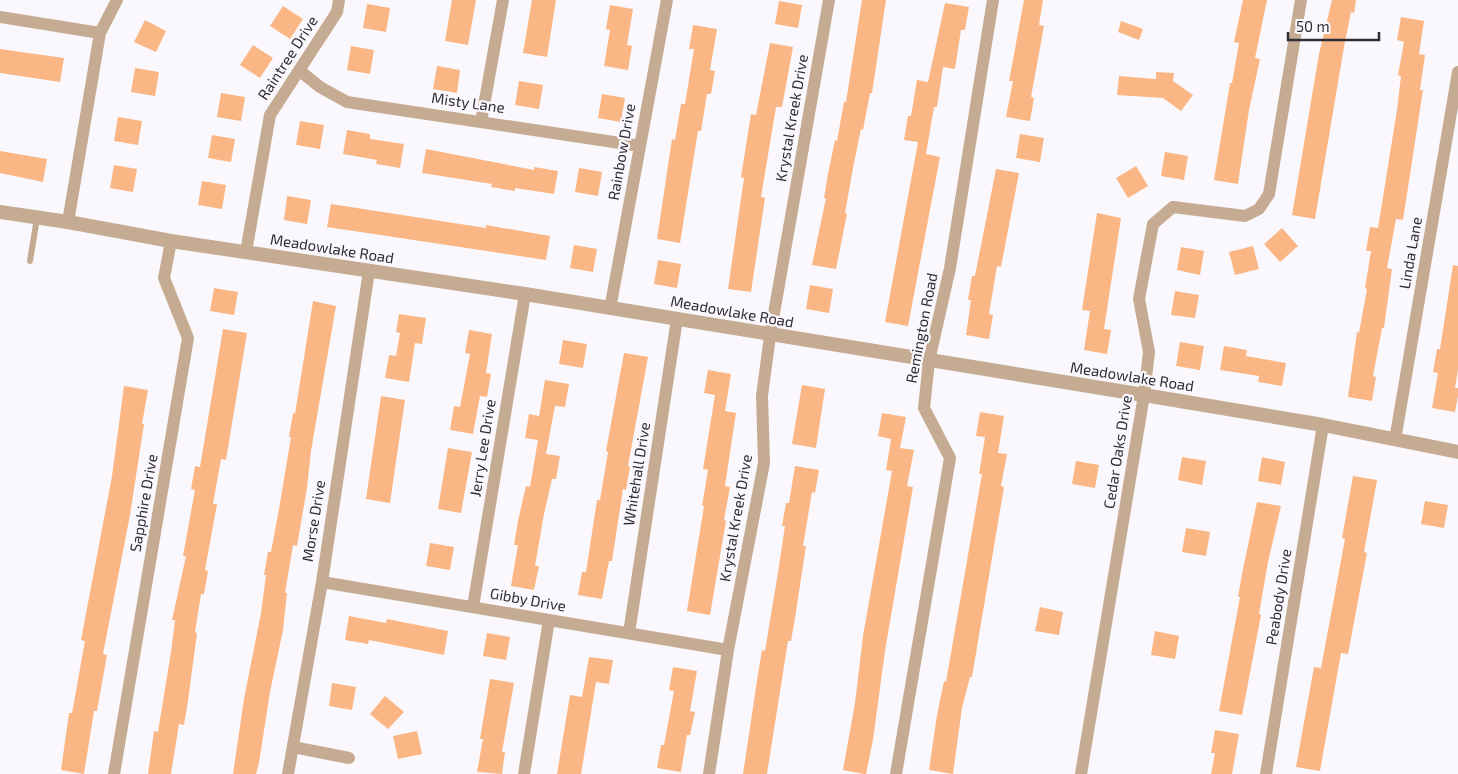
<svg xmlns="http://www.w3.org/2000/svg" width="1458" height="774" font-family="'Exo 2',sans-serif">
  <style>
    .building { fill: #fab785 }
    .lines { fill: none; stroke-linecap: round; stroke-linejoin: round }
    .service { stroke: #c5ab92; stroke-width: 6 }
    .minor { stroke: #c5ab92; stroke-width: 12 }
    .tertiary { stroke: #c5ab92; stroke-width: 14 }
    .labels { text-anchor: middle; stroke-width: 4.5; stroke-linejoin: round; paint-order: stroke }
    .street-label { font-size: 15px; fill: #312d36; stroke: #faf8fd }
  </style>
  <rect width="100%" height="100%" fill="#faf8fd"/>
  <!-- building -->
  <path class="building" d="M452,0H476L468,45L445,41Z
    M532,0H556L547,57L523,53Z
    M862,0H886L872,93H870L863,130L861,129L853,168L845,213L847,214L836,269L812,265L826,198H824L828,174L835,140L837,141L844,102H846Z
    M1024,0H1043L1039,25L1044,26L1031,97L1034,98L1030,121L1006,117L1013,81H1009Z
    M1243,0H1267L1255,58L1260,59L1249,110L1238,184L1214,180L1230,83H1232L1239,43L1234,42Z
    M1332,0H1356L1354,13L1351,12L1344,47L1315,219L1292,215L1319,54Z
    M779,1L802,5L798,28L775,24Z
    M945,3L969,7L965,30H961L955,69L943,67L937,107H934L926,154L940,157L908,326L885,322L918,142L904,140L908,116H911L917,80L928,82Z
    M367,4L390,8L386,32L363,28Z
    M610,5L633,9L627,45L632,46L628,70L604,66L610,30L606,29Z
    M283,6L303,19L290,39L270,26Z
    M1401,17L1424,21L1419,54L1425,55L1420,90H1423L1403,220L1396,219L1387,268L1392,269L1384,328H1382L1373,376L1376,377L1372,401L1348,397L1357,332L1359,333L1367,289L1365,288L1371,251H1366L1370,227L1378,228L1397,110L1401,76L1398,75L1404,42L1397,40Z
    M145,20L166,31L156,52L134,42Z
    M1121,21L1143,29L1139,40L1118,32Z
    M693,25L717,29L710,70L715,71L711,94H707L701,131H698L680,243L657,239L672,139L675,140L681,104H685L694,49H689Z
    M770,43L793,47L782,107H776L761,197L765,198L751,292L728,289L744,178L741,177L751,114L756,115Z
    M253,45L273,58L260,78L240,65Z
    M351,46L374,50L370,74L347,70Z
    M0,49L64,58L60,82L0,73Z
    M437,66L460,70L457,93L433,89Z
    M135,68L159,72L155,96L131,92Z
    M1156,72L1174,73L1173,81L1193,95L1181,111L1163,98L1117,95L1119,76L1156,79Z
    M519,81L543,85L539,109L515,105Z
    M221,93L245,97L241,121L217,117Z
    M602,94L625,98L621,122L598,118Z
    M118,117L142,121L138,145L114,141Z
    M300,121L324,125L320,149L296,145Z
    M347,130L370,134V139L404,144L400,168L376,164L377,160L343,154Z
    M1020,134L1044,138L1040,162L1016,158Z
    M212,135L235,139L231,162L208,158Z
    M426,149L534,170V167L558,171L554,194L515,188V191L491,187L492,184L422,173Z
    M0,151L47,159L43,182L0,173Z
    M1165,152L1188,156L1184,180L1161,176Z
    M114,165L137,169L133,192L110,188Z
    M1136,166L1148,186L1128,198L1116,178Z
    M579,168L602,172L598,196L575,192Z
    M996,169L1019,173L1001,267L997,266L989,314L993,315L989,339L966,335L971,300H968L972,276H975Z
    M202,181L226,185L222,209L198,205Z
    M287,196L311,200L307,224L284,220Z
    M331,204L486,228V225L550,236L546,260L327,227Z
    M1097,213L1121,218L1104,329L1111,330L1107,354L1084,350L1090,311L1082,310Z
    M1282,228L1298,246L1280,262L1264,244Z
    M574,245L597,249L593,272L570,268Z
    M1253,246L1259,269L1235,275L1229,252Z
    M1181,247L1204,251L1200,275L1177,270Z
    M658,260L681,264L677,288L654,284Z
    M1453,265L1458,266V369L1455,388H1458V396L1455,412L1432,408L1438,373L1433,372L1437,349H1440Z
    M810,285L833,289L829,313L806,309Z
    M214,288L238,292L234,315L210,311Z
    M1175,291L1199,295L1195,318L1171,315Z
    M313,301L336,306L311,451L307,488L297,546L293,545L285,593H287L283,630L270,692L259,763L256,774H233L244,699L261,613L266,575H264L268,552H271L279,509L291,437H289L293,413L295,414Z
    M399,314L426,318L422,344L415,343L409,382L385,378L389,355L396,356L400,333L396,332Z
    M223,329L247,333L226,460L221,459L213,504H217L205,570L208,571L204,594H201L195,632L197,633L188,701L184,725L179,724L171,774H148L154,731L158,732L171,652L175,620H172L186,556H183L195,490L191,489L195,466L200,467Z
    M469,330L492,334L486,373L491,374L487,397L480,396L473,434L450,430L454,406L460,407L470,354L465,353Z
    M563,340L587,344L583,368L559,364Z
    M1180,342L1204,346L1200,370L1176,366Z
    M1224,346L1247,350L1246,356L1286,363L1282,386L1258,382L1259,376L1220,370Z
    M624,353L648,357L628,466L630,467L626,490L623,489L612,561H609L602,599L578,595L582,572H586L597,500H600L608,452L606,451Z
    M708,370L731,374L725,411L736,413L725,486L730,487L724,520L726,521L710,615L687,611L704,506H702L708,470L703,469L715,395L704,393Z
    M545,380L569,384L565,407L555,406L546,454L560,456L556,479H552L544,514L535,566H539L534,590L511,586L518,545H514L518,521L526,486L530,487L538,440L525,438L529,414L539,416Z
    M802,385L825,389L816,448L792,444Z
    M124,386L148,390L142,424H144L130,515L103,654L107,655L97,711H94L84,774L61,770L69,713H72L85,641L81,640L112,476Z
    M381,396L405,400L390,503L366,499Z
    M980,412L1004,416L998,453L1007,454L1001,486L1004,487L972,677H970L962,708L953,774L929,770L937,715L944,681L946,682L982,474H979L985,437L976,436Z
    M882,413L906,417L900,448L914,450L907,486L913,487L885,651L873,740L866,774H864L843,770L855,703L863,636L892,471L886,470L891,439L878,436Z
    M448,448L472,452L461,513L438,509Z
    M1182,457L1206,461L1202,485L1178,480Z
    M1262,457L1285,462L1281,485L1258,481Z
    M1076,461L1099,465L1095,488L1072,484Z
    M795,466L819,470L815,493L812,492L803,546H806L795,618L791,641H788L767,774H743L758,674L762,650L765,651L779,566L785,526H782L786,503H789Z
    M1353,476L1377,480L1364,552L1367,553L1348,654L1341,653L1320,771L1296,767L1314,667L1321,668L1345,539L1342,538Z
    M1425,501L1448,505L1444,528L1421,524Z
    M1257,502L1281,506L1268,562L1259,614L1261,615L1242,715L1219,711L1240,597H1238L1242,574Z
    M1186,528L1210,532L1206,556L1182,552Z
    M430,543L454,547L450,570L426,566Z
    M1040,607L1063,612L1059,635L1035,631Z
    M349,616L386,623L387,619L448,631L444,655L369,640L368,644L345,640Z
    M1155,631L1179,636L1175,659L1151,655Z
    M487,633L510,637L506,660L483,656Z
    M589,657L613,660L609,684L596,682L581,774H557L570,695L582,697Z
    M673,667L697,671L690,711L695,712L690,735H687L681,772L657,768L661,745H664L674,691L669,690Z
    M490,679L514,683L502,752H505L502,774L477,772L483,739H480Z
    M332,683L356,687L352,710L329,706Z
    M385,696L404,712L388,729L370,714Z
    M1215,730L1239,734L1232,774H1211L1215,753H1211Z
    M417,731L422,754L398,759L393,736Z"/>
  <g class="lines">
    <!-- service -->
    <path class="service" d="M30,261L37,218"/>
    <!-- minor -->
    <path class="minor" d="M0,17L100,33
      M300,71L320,87L347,102L640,146
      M481,122L503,0
      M68,222L100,33L117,0
      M246,252L270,115L337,12L339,0
      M610,309L667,0
      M1395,440L1458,72
      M322,582L728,650
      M473,607L525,294
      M629,633L677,319
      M293,747L349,758
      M114,774L188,338L164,278L171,241
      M288,774L322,582L369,271
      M524,774L549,620
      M709,774L728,650L764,463L762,396L770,336L829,0
      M896,774L950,458L924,408L929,361L950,268L993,0
      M1081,774L1144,395L1149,352L1139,299L1153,224L1173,207L1245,216L1259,209L1269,194L1301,0
      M1266,774L1323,425"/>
    <!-- tertiary -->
    <path class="tertiary" d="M0,212L68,222L171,241L525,294L1144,395L1323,425L1458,452"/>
  </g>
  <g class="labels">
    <!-- street labels -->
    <g class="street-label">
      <text transform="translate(288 58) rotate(-57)" y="5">Raintree Drive</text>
      <text transform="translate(468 103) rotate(8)" y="5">Misty Lane</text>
      <text transform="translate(792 118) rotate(-80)" y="5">Krystal Kreek Drive</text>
      <text transform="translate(622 152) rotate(-80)" y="5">Rainbow Drive</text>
      <text transform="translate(332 249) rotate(9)" y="5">Meadowlake Road</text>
      <text transform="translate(1411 253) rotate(-80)" y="5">Linda Lane</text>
      <text transform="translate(732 312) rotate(10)" y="5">Meadowlake Road</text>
      <text transform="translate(922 328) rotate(-79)" y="5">Remington Road</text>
      <text transform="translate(1132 377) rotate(9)" y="5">Meadowlake Road</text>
      <text transform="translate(483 448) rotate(-81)" y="5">Jerry Lee Drive</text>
      <text transform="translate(1118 452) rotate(-81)" y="5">Cedar Oaks Drive</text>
      <text transform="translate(637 474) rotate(-81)" y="5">Whitehall Drive</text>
      <text transform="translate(144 503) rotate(-80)" y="5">Sapphire Drive</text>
      <text transform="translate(736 518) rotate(-80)" y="5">Krystal Kreek Drive</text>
      <text transform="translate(314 521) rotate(-81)" y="5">Morse Drive</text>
      <text transform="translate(1279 597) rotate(-81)" y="5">Peabody Drive</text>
      <text transform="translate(528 600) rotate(10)" y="5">Gibby Drive</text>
    </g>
  </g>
  <!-- scale -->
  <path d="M1288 32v8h91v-8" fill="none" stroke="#312d36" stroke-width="2.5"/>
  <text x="1296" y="32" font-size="15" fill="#312d36" stroke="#faf8fd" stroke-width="4" paint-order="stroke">50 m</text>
</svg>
